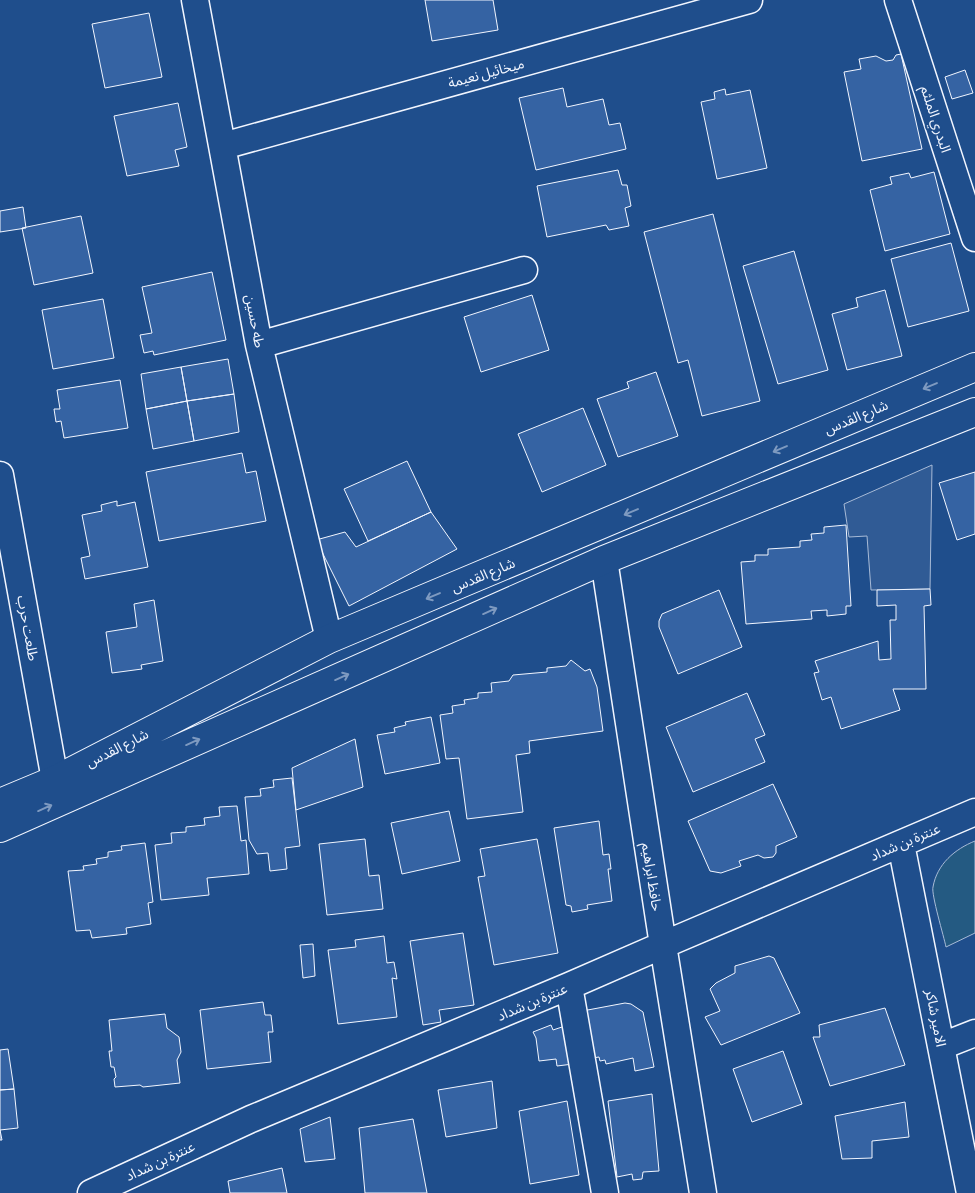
<svg xmlns="http://www.w3.org/2000/svg" width="975" height="1193" font-family="'Sofia Sans Condensed','Noto Sans Arabic',sans-serif">
  <style>
    .green { fill: #245a82; stroke: #a8bbd7 }
    .parking { fill: #305b95; stroke: #a8bbd7 }
    .building { fill: #3563a3; stroke: #f2f6ff }
    .lines { fill: none; stroke-linecap: round; stroke-linejoin: round }
    .minor-casing { stroke: #f2f6ff; stroke-width: 29 }
    .primary-casing { stroke: #f2f6ff; stroke-width: 30 }
    .minor { stroke: #1f4e8c; stroke-width: 26 }
    .primary { stroke: #1f4e8c; stroke-width: 28 }
    .oneway { stroke: #7e9ac0 }
    .labels { text-anchor: middle; stroke-width: 4; stroke-linejoin: round; paint-order: stroke }
    .street-label { font-size: 14px; fill: #f2f6ff; stroke: #1f4e8c }
  </style>
  <rect width="100%" height="100%" fill="#1f4e8c"/>
  <!-- green -->
  <path class="green" d="M975,841V933L946,947C944,937 931,894 933,887C937,864 955,849 975,841Z"/>
  <!-- parking -->
  <path class="parking" d="M932,465L930,589L871,590L867,536L849,537L844,504Z"/>
  <!-- building -->
  <path class="building" d="M425,0H493L498,30L432,41Z
    M149,13L162,77L105,88L92,24Z
    M901,54L922,149L862,161L844,72L861,69L859,59L876,56L886,61L893,60L896,55Z
    M965,70L973,93L952,99L945,77Z
    M563,88L567,107L603,99L609,125L620,123L626,149L536,170L519,98Z
    M725,89L726,95L750,90L767,168L717,179L701,102L715,99L714,92Z
    M178,103L187,147L175,150L179,166L127,176L114,116Z
    M618,170L622,185H627L631,206L625,208L629,226L609,230L606,225L547,237L537,186Z
    M934,172L950,234L885,251L870,190L892,184L890,177L909,173L911,178Z
    M23,207L26,228L0,232V211Z
    M713,214L760,401L702,416L688,360L678,363L644,232Z
    M81,216L93,273L34,285L22,228Z
    M951,243L969,311L908,327L891,259Z
    M794,251L828,370L778,384L743,266Z
    M212,272L226,340L154,355L153,351L144,353L140,335L152,333L142,287Z
    M885,290L902,356L847,370L832,314L858,307L856,298Z
    M532,295L549,350L481,372L464,317Z
    M103,299L114,358L53,369L42,310Z
    M228,359L234,394L187,401L181,367Z
    M181,367L187,401L146,409L141,374Z
    M656,372L678,436L618,457L597,399L629,388L627,382Z
    M120,380L128,428L64,438L61,421L56,422L54,409H60L57,390Z
    M234,394L239,432L194,441L187,401Z
    M187,401L194,441L153,449L146,409Z
    M583,408L606,465L542,492L518,434Z
    M242,453L246,473L256,471L266,521L159,541L146,472Z
    M407,461L431,512L368,541L344,489Z
    M975,472V534L957,540L939,483Z
    M117,501V506L135,502L148,567L85,579L81,558L90,556L82,515L102,511L101,505Z
    M431,512L457,549L349,606L316,540L345,532L356,547Z
    M846,525L851,606H846V614L827,616V610L811,611L812,619L746,624L741,562L755,561V555H768V549L800,547V541L812,540L811,534L824,533V527Z
    M930,589L931,605L924,606L926,689H893L900,710L841,729L831,697L822,700L814,673L819,672L815,661L878,641L879,660L891,659L890,620H896V605L877,606V590Z
    M719,590L742,647L678,674L659,627V621L662,614Z
    M154,600L163,661L141,665L142,669L112,673L106,632L137,627L134,604Z
    M571,660L585,671L590,669L597,687L603,731L529,741L530,753L516,755L523,812L467,819L459,758L446,759L440,715L453,713L452,706L465,704L464,700L478,698V693L492,692L491,683L509,681L513,675L547,672V668L566,666Z
    M747,693L765,735L755,739L765,762L693,792L666,727Z
    M431,717L440,763L385,774L377,735L395,732L394,728L406,725L405,722Z
    M355,739L363,787L296,810L292,768Z
    M292,778L300,846L285,848L287,869L270,871L268,853L257,854L249,840L245,797L261,796L260,789L274,787L273,780Z
    M773,784L797,837L776,846V853L773,857L764,858L758,855L739,861L741,866L721,873L710,871L688,821Z
    M237,806L241,841L246,840L249,874L207,878L209,895L161,900L155,845L172,843L171,833L186,832V827L205,825L204,818L220,816L219,807Z
    M449,811L460,861L402,874L391,823Z
    M599,821L603,855L609,854L611,869H608L612,901L587,905L588,909L572,912L571,906L566,905L554,828Z
    M365,839L369,876L379,875L383,909L327,915L319,844Z
    M537,839L558,953L494,965L478,877L485,876L480,849Z
    M145,843L153,902L148,903L151,924L126,928L127,934L92,938L90,930L76,931L68,871L84,870L83,866L97,864L96,859L108,857V852L122,850L121,846Z
    M463,933L474,1005L439,1010L441,1022L423,1025L410,941Z
    M384,936L387,963L394,962L397,979L392,978L397,1017L338,1024L328,950L356,947L355,940Z
    M313,944L315,976L303,978L300,945Z
    M769,956L774,958L800,1013L721,1045L705,1017L720,1011L710,989L716,983L735,973V966Z
    M263,1002L265,1015H271L273,1032H268L271,1062L207,1069L200,1010Z
    M625,1003L631,1004L643,1012L654,1067L635,1071L633,1058L606,1064L605,1060L600,1061L599,1057L586,1059L577,1012Z
    M885,1008L905,1065L830,1086L813,1037H820L819,1025Z
    M165,1014L167,1028L179,1037L181,1052L177,1060L180,1083L143,1087L140,1085L115,1087L114,1079L116,1077L114,1067H111L109,1051H112L109,1020Z
    M551,1025L553,1030L568,1025L573,1064L557,1066L556,1059L539,1061L536,1038L533,1032Z
    M8,1049L14,1089L0,1090V1050Z
    M783,1051L802,1104L752,1122L733,1069Z
    M492,1081L497,1128L446,1137L438,1090Z
    M14,1089L18,1128L0,1130L2,1140H0V1090Z
    M652,1094L659,1171L643,1172L642,1179L633,1180L632,1174L617,1177L608,1101Z
    M567,1101L579,1175L530,1184L519,1111Z
    M905,1102L909,1137L872,1141V1158L842,1159L835,1116Z
    M330,1117L335,1159L305,1162L300,1129Z
    M413,1119L427,1193H365L359,1128Z
    M282,1168L287,1193H230L228,1181Z"/>
  <g class="lines">
    <!-- minor casing -->
    <g class="minor-casing">
      <path id="minor" d="M195,0L259,345L329,639
        M898,0L975,238
        M223,146L749,0
        M259,345L524,270
        M0,475L55,780
        M604,560L663,945L703,1193
        M901,844L970,1193
        M569,986L605,1193
        M942,1046L975,1033
        M91,1193L251,1119L569,986L663,945L975,812"/>
    </g>
    <!-- primary casing -->
    <g class="primary-casing">
      <path id="primary" d="M0,803L55,780L329,639L975,367
        M0,828L604,560L975,412"/>
    </g>
    <!-- minor -->
    <use href="#minor" class="minor"/>
    <!-- primary -->
    <use href="#primary" class="primary"/>
  </g>
  <!-- one-way arrows -->
  <defs><path id="oneway-shaft" d="M-6 0H5M1.5-3L5.5 0L1.5 3" fill="none" stroke-width="1.6" stroke-linecap="round" stroke-linejoin="round" transform="scale(1.25)"/></defs>
  <g class="oneway">
    <use href="#oneway-shaft" transform="translate(930 386) rotate(157)"/>
    <use href="#oneway-shaft" transform="translate(780 449) rotate(157)"/>
    <use href="#oneway-shaft" transform="translate(631 512) rotate(157)"/>
    <use href="#oneway-shaft" transform="translate(433 596) rotate(157)"/>
    <use href="#oneway-shaft" transform="translate(490 611) rotate(-24)"/>
    <use href="#oneway-shaft" transform="translate(342 677) rotate(-24)"/>
    <use href="#oneway-shaft" transform="translate(193 742) rotate(-24)"/>
    <use href="#oneway-shaft" transform="translate(45 808) rotate(-24)"/>
  </g>
  <g class="labels">
    <!-- street labels -->
    <g class="street-label">
      <text transform="translate(486 73) rotate(-15)" y="5">ميخائيل نعيمة</text>
      <text transform="translate(936 119) rotate(72)" y="5">البدري الملثم</text>
      <text transform="translate(255 321) rotate(79)" y="5">طه حسين</text>
      <text transform="translate(856 417) rotate(-23)" y="5">شارع القدس</text>
      <text transform="translate(483 575) rotate(-23)" y="5">شارع القدس</text>
      <text transform="translate(28 628) rotate(80)" y="5">طلعت حرب</text>
      <text transform="translate(117 748) rotate(-27)" y="5">شارع القدس</text>
      <text transform="translate(905 842) rotate(-23)" y="5">عنترة بن شداد</text>
      <text transform="translate(652 877) rotate(81)" y="5">حافظ ابراهيم</text>
      <text transform="translate(532 1002) rotate(-23)" y="5">عنترة بن شداد</text>
      <text transform="translate(936 1018) rotate(79)" y="5">الامير شاكر</text>
      <text transform="translate(160 1161) rotate(-25)" y="5">عنترة بن شداد</text>
    </g>
  </g>
</svg>
